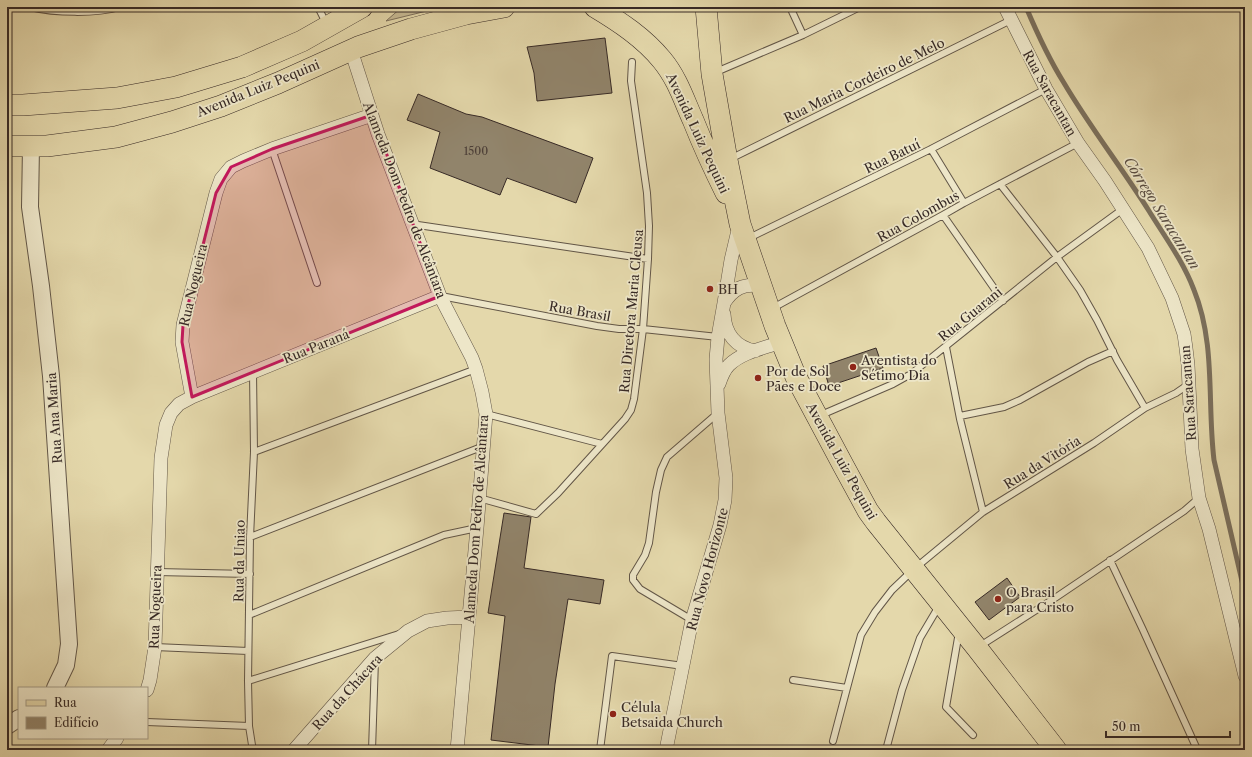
<svg xmlns="http://www.w3.org/2000/svg" width="1252" height="757" font-family="'Libre Caslon Text',serif">
  <style>
    .green { fill: #c7ba94; stroke: #7f725d }
    .lines { fill: none; stroke-linecap: round; stroke-linejoin: round }
    .stream { stroke: #7b6f5b; stroke-width: 5 }
    .building { fill: #91846b; stroke: #372a26 }
    .service-casing { stroke: #625647; stroke-width: 8 }
    .minor-casing { stroke: #625647; stroke-width: 14 }
    .tertiary-casing { stroke: #625647; stroke-width: 18 }
    .primary-casing { stroke: #372a26; stroke-width: 22 }
    .service { stroke: #ede6c8; stroke-width: 6 }
    .minor { stroke: #ede6c8; stroke-width: 13 }
    .tertiary { stroke: #ede6c8; stroke-width: 16 }
    .primary { stroke: #e4d8ab; stroke-width: 21 }
    .marked { fill: #c2185b; fill-opacity: 0.2; stroke: #c2185b; stroke-width: 3; stroke-linejoin: round }
    .poi-dot { fill: #8f2418; stroke: #ede6c8; stroke-width: 1.5 }
    .labels { text-anchor: middle; stroke-width: 3.5; stroke-linejoin: round; paint-order: stroke }
    .number-label { font-size: 11px; fill: #4e4037 }
    .street-label { font-size: 13px; fill: #372a26; stroke: #ede6c8 }
    .poi-label { font-size: 13px; fill: #372a26; stroke: #ede6c8; text-anchor: start }
    .water-label { font-size: 14px; font-style: italic; fill: #594c40; stroke: #ede6c8 }
  </style>
  <rect width="100%" height="100%" fill="#e4d8ab"/>
  <filter id="stains"><feTurbulence type="fractalNoise" baseFrequency=".005" numOctaves="4"/><feColorMatrix values="0 0 0 0 .2 0 0 0 0 .09 0 0 0 0 .02 0 0 0 .5 -.17"/></filter>
  <radialGradient id="worn" r=".72"><stop offset=".6" stop-color="#630" stop-opacity="0"/><stop offset="1" stop-color="#630" stop-opacity=".3"/></radialGradient>
  <!-- green -->
  <path class="green" d="M402,7H443L386,21Z"/>
  <g class="lines">
    <!-- stream -->
    <path class="stream" d="M1026,7C1037,33 1049,59 1064,83C1090,127 1122,168 1149,211C1165,237 1183,261 1194,290C1216,344 1207,403 1214,460L1245,594"/>
  </g>
  <!-- building -->
  <path class="building" d="M605,38L612,93L537,101L534,73L527,47Z
    M418,94L466,114L482,117L593,158L576,203L507,178L500,195L430,168L440,132L407,120Z
    M876,348L883,368L829,386L823,366Z
    M504,513L531,517L524,568L604,580L600,604L568,599L555,684L548,747L491,740L505,616L488,613Z
    M1007,578L1020,597L989,620L975,602Z"/>
  <g class="lines">
    <!-- service casing -->
    <g class="service-casing">
      <path id="service" d="M30,7C55,13 95,14 120,7
        M318,7L326,23
        M790,7L803,35
        M716,72L803,35L860,7
        M272,149L317,283
        M931,149L964,203
        M730,159L1011,20
        M1000,184L1057,257L1080,290L1097,320L1117,360L1145,408
        M943,215L1003,301
        M413,225H418L648,259
        M749,238L931,149L1046,89
        M441,296L597,326L619,329H643L718,337
        M771,309L943,215L964,203L1078,143
        M946,347L960,419L983,512
        M253,372L254,452L250,537L248,681L249,726L252,745L254,750
        M486,414L602,444
        M821,415L893,384L911,374L1057,257L1123,209
        M960,416L1004,407L1020,400L1088,362L1113,351
        M254,452L476,369
        M479,498L536,514L558,493L625,419L631,410L634,399L643,329L648,259L649,226L647,193L631,81L632,62
        M250,537L484,446
        M1110,560L1143,630L1196,747V750
        M157,572L250,574
        M249,615L444,535L477,528
        M692,620L640,589L633,580V575L645,555L649,543L656,492L661,470L667,457L718,413
        M959,632L946,707L973,735
        M980,646L1055,598L1184,511L1199,498
        M155,647L248,651
        M793,680L847,688
        M248,681L399,634
        M147,722L249,726
        M833,741L861,635L875,612L892,590L914,569L983,512L1094,443L1145,408L1176,393L1189,384
        M372,750L375,660
        M600,750L612,656L683,666
        M886,750L902,690L920,638L939,606"/>
    </g>
    <!-- minor casing -->
    <g class="minor-casing">
      <path id="minor" d="M1005,7L1046,89L1078,143L1105,181L1148,248L1172,298L1184,334L1186,348L1188,365L1192,449L1199,498L1209,529L1245,676
        M351,50L378,134L440,296L472,358L476,369L482,392L486,414L477,528L457,750
        M724,303C733,289 743,283 761,286
        M724,314C725,334 736,347 755,351
        M719,384C721,378 724,370 729,365C742,352 765,348 781,342
        M192,397L182,342L183,325L216,193L221,179L231,167L243,161L272,149L372,115
        M147,690L150,680L155,647L161,458L166,425L171,413L179,404L192,397L440,296
        M108,750L117,738
        M294,750L375,658L408,631L427,621L447,618L469,617
        M666,750L692,620L720,525L725,500L726,478L718,413L716,359L718,337L724,303L731,260L739,226"/>
    </g>
    <!-- tertiary casing -->
    <g class="tertiary-casing">
      <path id="tertiary" d="M31,146L30,207L41,286L51,376L69,644L66,665L55,688
        M7,726L19,718"/>
    </g>
    <!-- primary casing -->
    <g class="primary-casing">
      <path id="primary" d="M595,7C620,22 644,38 662,60C677,78 684,100 693,120C703,145 714,169 726,193
        M706,7L712,74L727,160L740,224L775,326L796,377L843,465L868,511L876,522L977,648L1056,750
        M7,105H23L117,98L176,87L242,67L302,41L362,7
        M7,146H47L116,137L172,122L221,106L278,83L358,47L411,29L466,14L504,7"/>
    </g>
    <!-- service -->
    <use href="#service" class="service"/>
    <!-- minor -->
    <use href="#minor" class="minor"/>
    <!-- tertiary -->
    <use href="#tertiary" class="tertiary"/>
    <!-- primary -->
    <use href="#primary" class="primary"/>
  </g>
  <!-- marked area -->
  <path class="marked" d="M372,115L440,296L192,397L182,342L183,325L216,193L231,167L272,149Z"/>
  <!-- markers -->
  <g class="poi-dot">
    <circle cx="710" cy="289" r="4"/>
    <circle cx="853" cy="367" r="4"/>
    <circle cx="758" cy="378" r="4"/>
    <circle cx="998" cy="599" r="4"/>
    <circle cx="613" cy="714" r="4"/>
  </g>
  <g class="labels">
    <!-- number labels -->
    <g class="number-label">
      <text x="476" y="155">1500</text>
    </g>
    <!-- street labels -->
    <g class="street-label">
      <text transform="translate(864 80) rotate(-26)" y="5">Rua Maria Cordeiro de Melo</text>
      <text transform="translate(258 88) rotate(-22)" y="5">Avenida Luiz Pequini</text>
      <text transform="translate(1050 93) rotate(61)" y="5">Rua Saracantan</text>
      <text transform="translate(698 133) rotate(65)" y="5">Avenida Luiz Pequini</text>
      <text transform="translate(892 156) rotate(-26)" y="5">Rua Batuí</text>
      <text transform="translate(405 200) rotate(69)" y="5">Alameda Dom Pedro de Alcântara</text>
      <text transform="translate(918 216) rotate(-29)" y="5">Rua Colombus</text>
      <text transform="translate(193 285) rotate(-77)" y="5">Rua Nogueira</text>
      <text transform="translate(580 311) rotate(10)" y="5">Rua Brasil</text>
      <text transform="translate(631 311) rotate(-85)" y="5">Rua Diretora Maria Cleusa</text>
      <text transform="translate(970 314) rotate(-39)" y="5">Rua Guarani</text>
      <text transform="translate(316 346) rotate(-22)" y="5">Rua Paraná</text>
      <text transform="translate(1188 393) rotate(-94)" y="5">Rua Saracantan</text>
      <text transform="translate(54 418) rotate(-94)" y="5">Rua Ana Maria</text>
      <text transform="translate(842 461) rotate(61)" y="5">Avenida Luiz Pequini</text>
      <text transform="translate(1042 462) rotate(-32)" y="5">Rua da Vitória</text>
      <text transform="translate(476 519) rotate(-86)" y="5">Alameda Dom Pedro de Alcântara</text>
      <text transform="translate(239 561) rotate(-89)" y="5">Rua da Uniao</text>
      <text transform="translate(707 569) rotate(-75)" y="5">Rua Novo Horizonte</text>
      <text transform="translate(155 607) rotate(-88)" y="5">Rua Nogueira</text>
      <text transform="translate(347 692) rotate(-48)" y="5">Rua da Chácara</text>
    </g>
    <!-- poi labels -->
    <g class="poi-label">
      <text x="718" y="294">BH</text>
      <text x="861" y="365">Aventista do<tspan x="861" dy="15">Sétimo Dia</tspan></text>
      <text x="766" y="376">Por de Sol<tspan x="766" dy="15">Pães e Doce</tspan></text>
      <text x="1006" y="597">O Brasil<tspan x="1006" dy="15">para Cristo</tspan></text>
      <text x="621" y="712">Célula<tspan x="621" dy="15">Betsaida Church</tspan></text>
    </g>
    <!-- water labels -->
    <g class="water-label">
      <text transform="translate(1162 213) rotate(58)" y="5">Córrego Saracantan</text>
    </g>
  </g>
  <!-- margin -->
  <rect width="1252" height="757" fill="none" stroke="#e4d8ab" stroke-width="24"/>
  <rect x="8" y="8" width="1236" height="741" fill="none" stroke="#372a26" stroke-width="2"/>
  <rect x="12" y="12" width="1228" height="733" fill="none" stroke="#372a26"/>
  <!-- legend -->
  <rect x="18" y="687" width="130" height="52" fill="#ede6c8" stroke="#a49b87"/>
  <rect x="26" y="700" width="20" height="6" fill="#e4d8ab" stroke="#a49b87"/>
  <text x="54" y="707" font-size="12" fill="#372a26">Rua</text>
  <rect x="26" y="717" width="20" height="12" fill="#91846b" stroke="#a49b87"/>
  <text x="54" y="727" font-size="12" fill="#372a26">Edifício</text>
  <!-- scale -->
  <path d="M1106 731v6h124v-6" fill="none" stroke="#372a26" stroke-width="2"/>
  <text x="1112" y="731" font-size="12" fill="#372a26" stroke="#ede6c8" stroke-width="3" paint-order="stroke">50 m</text>
  <rect width="100%" height="100%" filter="url(#stains)"/>
  <rect width="100%" height="100%" fill="url(#worn)"/>
</svg>
